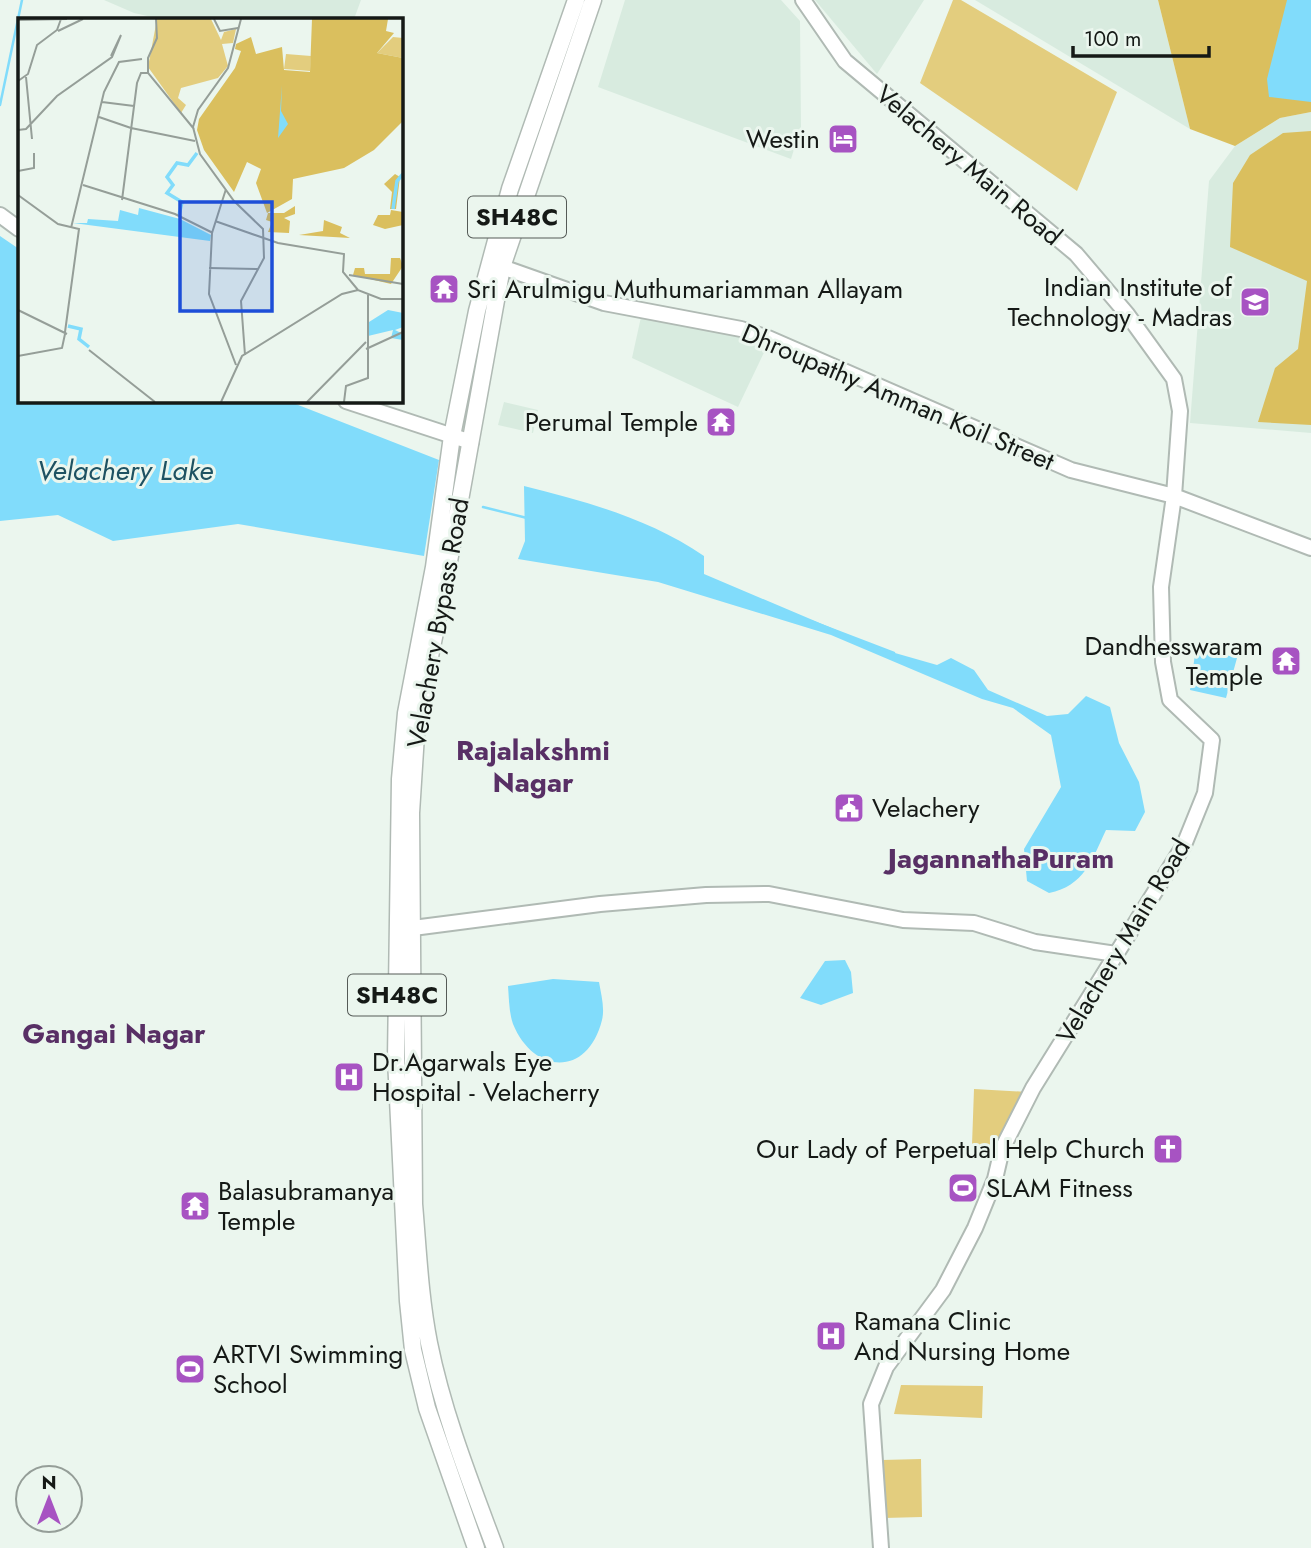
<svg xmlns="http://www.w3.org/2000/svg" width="1311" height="1548" font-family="Jost,sans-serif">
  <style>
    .built { fill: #d8ebdf }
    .green { fill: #e3cd7e }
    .forest { fill: #dabf5e }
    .water { fill: #81dcfb }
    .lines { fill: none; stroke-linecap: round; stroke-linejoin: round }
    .stream { stroke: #81dcfb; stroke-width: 2.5 }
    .secondary-casing { stroke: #b0bab4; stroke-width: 18 }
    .primary-casing { stroke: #b0bab4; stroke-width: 19 }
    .secondary { stroke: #fff; stroke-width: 14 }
    .primary { stroke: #fff; stroke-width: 16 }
    .labels { text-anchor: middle; stroke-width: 6; stroke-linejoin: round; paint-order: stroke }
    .shield { fill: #ebf6ee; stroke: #555b57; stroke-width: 2 }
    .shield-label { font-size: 24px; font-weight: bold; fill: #151916 }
    .poi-label { font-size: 26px; fill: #151916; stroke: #ebf6ee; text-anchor: start }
    .street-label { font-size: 26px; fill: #151916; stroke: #ebf6ee }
    .water-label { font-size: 28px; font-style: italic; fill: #1e5262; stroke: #ebf6ee }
    .neighbourhood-label { font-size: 28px; font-weight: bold; fill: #582f65; stroke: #ebf6ee }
    .inset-river { fill: none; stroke: #81dcfb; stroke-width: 3.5 }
    .inset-road { fill: none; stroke: #959e98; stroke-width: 2 }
    .view { fill: #1d4ed8; fill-opacity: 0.15; stroke: #1d4ed8; stroke-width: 3.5 }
    .inset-edge { fill: none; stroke: #151916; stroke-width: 3.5 }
  </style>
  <rect width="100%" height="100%" fill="#ebf6ee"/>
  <!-- built -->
  <path class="built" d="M104,0H361L354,19H161L134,13Z
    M625,0H781L800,21L801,127L791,159L598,87Z
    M815,0H924L877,74Z
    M975,0H1158L1190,129Z
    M1311,112V433L1190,423L1209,181L1235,146L1280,118Z
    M641,317L770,340L738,407L632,358Z
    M504,402L538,410L533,433L498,425Z"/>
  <!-- green -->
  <path class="green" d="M953,0H961L1117,92L1077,191L920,83Z
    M974,1089L1028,1092L1000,1145H972Z
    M901,1385L983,1386L982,1418L894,1414Z
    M921,1459L922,1517L884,1518L882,1460Z"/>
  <!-- forest -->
  <path class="forest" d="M1158,0H1311V112L1280,118L1235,146L1190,129Z
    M1311,131V425L1258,422L1275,368L1298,349L1307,281L1230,247L1233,183L1250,155L1283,133Z"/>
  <!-- water -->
  <path class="water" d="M1287,0H1311V102L1269,97L1267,79Z
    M0,236L19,249V401H288L439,460L424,556L238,524L113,541L58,515L0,521Z
    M524,486C588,502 650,519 704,556V574L881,649L937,665L951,658L974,670L988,690L1047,716L1068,714L1086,696L1110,707L1119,743L1139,782L1145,812L1135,831L1106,830C1092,860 1084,886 1049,893L1027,881L1024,849L1061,787L1051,735L1013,708L982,699L831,635L658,582L518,559L525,541Z
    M1196,647L1237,658L1226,698L1190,690Z
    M845,960L851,972L853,993L821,1005L800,998L825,961Z
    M553,979L599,982C601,994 605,1008 602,1020C588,1077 534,1075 513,1024C509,1013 509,998 508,986Z"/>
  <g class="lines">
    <!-- stream -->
    <path class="stream" d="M0,105L22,0
      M483,507L527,518
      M813,622L894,653"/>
    <!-- secondary casing -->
    <g class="secondary-casing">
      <path id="secondary" d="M803,0L845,61L1076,254L1127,314L1174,379L1180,411L1174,496L1161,587L1163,662L1170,700L1212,740L1205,793L1184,845L1033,1088L1002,1149L995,1179L975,1228L943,1290L886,1367L871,1404L881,1548
        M0,215L19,229
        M502,267L604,303L741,329L768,338L1071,470L1174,496L1311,548
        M346,401L471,442
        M413,928L600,904L706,895L769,894L903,920L974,923L1035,942L1116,954"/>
    </g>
    <!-- primary casing -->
    <g class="primary-casing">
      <path id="primary" d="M476,1548L427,1408L413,1350L408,1301L396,1059L400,779L406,713L434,567L452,436L477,311L510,189L576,0
        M495,1548C470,1481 443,1413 429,1343C420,1298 418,1250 414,1204L411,813L417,719L444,589L502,267L593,0"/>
    </g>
    <!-- secondary -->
    <use href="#secondary" class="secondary"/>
    <!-- primary -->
    <use href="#primary" class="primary"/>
  </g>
  <!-- icons -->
  <defs>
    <g id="hotel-square" transform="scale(1.575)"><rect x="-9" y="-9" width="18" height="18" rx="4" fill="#a753c2" stroke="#ebf6ee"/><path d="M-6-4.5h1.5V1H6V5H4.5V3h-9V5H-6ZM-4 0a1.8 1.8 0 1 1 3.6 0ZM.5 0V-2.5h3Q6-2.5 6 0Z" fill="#fff"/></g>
    <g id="temple-square" transform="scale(1.575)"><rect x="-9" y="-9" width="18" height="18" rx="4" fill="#a753c2" stroke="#ebf6ee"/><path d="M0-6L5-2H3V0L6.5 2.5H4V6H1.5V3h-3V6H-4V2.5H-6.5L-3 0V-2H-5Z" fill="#fff"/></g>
    <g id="university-square" transform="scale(1.575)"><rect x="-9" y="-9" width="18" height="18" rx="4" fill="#a753c2" stroke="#ebf6ee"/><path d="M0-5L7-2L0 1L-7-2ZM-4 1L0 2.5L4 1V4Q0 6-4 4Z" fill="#fff"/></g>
    <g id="civic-square" transform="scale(1.575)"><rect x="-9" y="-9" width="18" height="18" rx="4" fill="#a753c2" stroke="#ebf6ee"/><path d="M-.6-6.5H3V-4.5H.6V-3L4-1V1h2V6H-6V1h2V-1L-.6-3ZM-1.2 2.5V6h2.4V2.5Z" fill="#fff"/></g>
    <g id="hospital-square" transform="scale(1.575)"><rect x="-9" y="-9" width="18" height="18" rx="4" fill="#a753c2" stroke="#ebf6ee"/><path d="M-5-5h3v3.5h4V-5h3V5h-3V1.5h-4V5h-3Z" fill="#fff"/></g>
    <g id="church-square" transform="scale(1.575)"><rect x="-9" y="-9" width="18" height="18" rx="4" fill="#a753c2" stroke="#ebf6ee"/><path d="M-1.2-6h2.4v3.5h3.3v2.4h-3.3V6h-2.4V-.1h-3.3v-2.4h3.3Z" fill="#fff"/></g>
    <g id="stadium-square" transform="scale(1.575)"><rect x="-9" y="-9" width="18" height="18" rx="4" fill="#a753c2" stroke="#ebf6ee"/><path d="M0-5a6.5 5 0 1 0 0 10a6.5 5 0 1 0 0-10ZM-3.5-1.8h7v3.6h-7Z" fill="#fff"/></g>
  </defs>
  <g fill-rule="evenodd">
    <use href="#hotel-square" x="843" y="139"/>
    <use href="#temple-square" x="444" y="289"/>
    <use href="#university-square" x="1255" y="302"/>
    <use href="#temple-square" x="721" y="422"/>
    <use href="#temple-square" x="1286" y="661"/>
    <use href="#civic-square" x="849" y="808"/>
    <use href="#hospital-square" x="349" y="1077"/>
    <use href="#church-square" x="1168" y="1149"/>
    <use href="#stadium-square" x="963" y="1188"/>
    <use href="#temple-square" x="195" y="1206"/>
    <use href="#hospital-square" x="831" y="1336"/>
    <use href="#stadium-square" x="190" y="1369"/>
  </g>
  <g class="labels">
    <!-- shield labels -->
    <g class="shield">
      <rect x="468" y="196.5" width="98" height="41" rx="5"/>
      <rect x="348" y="974.5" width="98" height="41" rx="5"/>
    </g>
    <g class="shield-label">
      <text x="517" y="225">SH48C</text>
      <text x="397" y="1003">SH48C</text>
    </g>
    <!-- poi labels -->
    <g class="poi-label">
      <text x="820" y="148" text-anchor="end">Westin</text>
      <text x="1232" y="296" text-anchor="end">Indian Institute of<tspan x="1232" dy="30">Technology - Madras</tspan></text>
      <text x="467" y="298">Sri Arulmigu Muthumariamman Allayam</text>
      <text x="698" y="431" text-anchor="end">Perumal Temple</text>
      <text x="1263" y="655" text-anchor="end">Dandhesswaram<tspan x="1263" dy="30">Temple</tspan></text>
      <text x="872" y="817">Velachery</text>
      <text x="372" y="1071">Dr.Agarwals Eye<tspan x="372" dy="30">Hospital - Velacherry</tspan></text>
      <text x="1145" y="1158" text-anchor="end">Our Lady of Perpetual Help Church</text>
      <text x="986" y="1197">SLAM Fitness</text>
      <text x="218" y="1200">Balasubramanya<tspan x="218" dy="30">Temple</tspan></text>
      <text x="854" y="1330">Ramana Clinic<tspan x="854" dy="30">And Nursing Home</tspan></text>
      <text x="213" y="1363">ARTVI Swimming<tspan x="213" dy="30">School</tspan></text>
    </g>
    <!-- street labels -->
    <g class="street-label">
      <text transform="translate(969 165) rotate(40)" y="9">Velachery Main Road</text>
      <text transform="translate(898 397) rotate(23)" y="9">Dhroupathy Amman Koil Street</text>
      <text transform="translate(438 623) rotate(-80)" y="9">Velachery Bypass Road</text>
      <text transform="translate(1123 941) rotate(-59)" y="9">Velachery Main Road</text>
    </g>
    <!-- water labels -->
    <g class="water-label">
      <text x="125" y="480">Velachery Lake</text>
    </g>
    <!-- neighbourhood labels -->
    <g class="neighbourhood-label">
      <text x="533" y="760">Rajalakshmi<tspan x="533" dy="32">Nagar</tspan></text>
      <text x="1001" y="868">JagannathaPuram</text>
      <text x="114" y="1043">Gangai Nagar</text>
    </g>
  </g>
  <!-- overview -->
  <g transform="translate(18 18)">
    <rect width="385" height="385" fill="#ebf6ee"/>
    <path d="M139,1H193L203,22L206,14L218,11L215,25L204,26L210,48L200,60L163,70L160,80L168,87L163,95L130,49ZM375,19L385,20V40L359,35ZM268,36L293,38L292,53L266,51Z" fill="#e3cd7e"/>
    <path d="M294,1H370L368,13L376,15L359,35L385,40V103L356,132L326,150L275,161L274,181L249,195L238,165L243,151L229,144L216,174L186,132L179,112L181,101L217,50L223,33L217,31L218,26L233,19L238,36L264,29L266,52L292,54ZM377,156L382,159L378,191H372L374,174L366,166ZM277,188V196L266,200L272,203L271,215L250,214L254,204L248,202L250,195H266ZM373,192L385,194V207L367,211L355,207L360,197H372ZM306,202L324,209L322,215L332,220L281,217L305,213ZM373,240H382L385,248L373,266L335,257L337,250H346L347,256H372Z" fill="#dabf5e"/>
    <path d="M264,67L263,93L270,106L260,120ZM121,190L162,201L193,217L192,223L55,205H69L70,201L100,203L102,192L120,197ZM370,292L385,295V309L377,312L385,316V322L373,320L375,312L350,318L351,304Z" fill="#81dcfb"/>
    <path class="inset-river" d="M375,191L379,163L385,156M161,197L164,184L149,175L155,167L149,159L159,145L170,147L179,135M50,308L63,311L61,321L71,329"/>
    <path class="inset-road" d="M138,1L139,20L130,40V55L176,111M196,1L202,13L220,10M223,1L210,50L180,92L175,109L182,136L216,183L245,211L246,240L223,283L227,337M0,2L49,1M40,13L65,1M8,59L14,121M0,63L10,56L19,27L39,12L43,1M84,84L116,88M81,99L113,110M113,110L177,123M0,112L8,111L39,78L94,39L103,17L93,38M0,153L16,150V135M65,167L157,196L195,215M208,171L194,215L191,276L218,347M0,177L40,206L61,211L47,314M104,182L119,65L123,55H130M197,203L260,225L326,236L325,254L340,272M53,210L86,74L101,44L124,41M191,250L240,251M331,257L385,266M0,292L49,316M348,331L385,314M71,332L137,384M0,338L44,330L47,316M203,384L224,338L324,276L340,272L363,281H385M289,384L348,324M326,384L328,368L350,360V277"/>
    <path class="view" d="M162,184H254V293H162Z"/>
    <rect width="385" height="385" class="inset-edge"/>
  </g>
  <!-- north arrow -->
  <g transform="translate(49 1499)"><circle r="33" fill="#ebf6ee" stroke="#959e98" stroke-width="2"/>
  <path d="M0-5L12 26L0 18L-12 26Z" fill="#a753c2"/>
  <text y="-10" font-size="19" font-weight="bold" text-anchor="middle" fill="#151916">N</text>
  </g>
  <!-- scale -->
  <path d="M1073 46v10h136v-10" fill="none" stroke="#151916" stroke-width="3.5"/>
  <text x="1084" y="46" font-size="21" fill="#151916" stroke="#ebf6ee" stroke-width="5" paint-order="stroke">100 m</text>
</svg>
